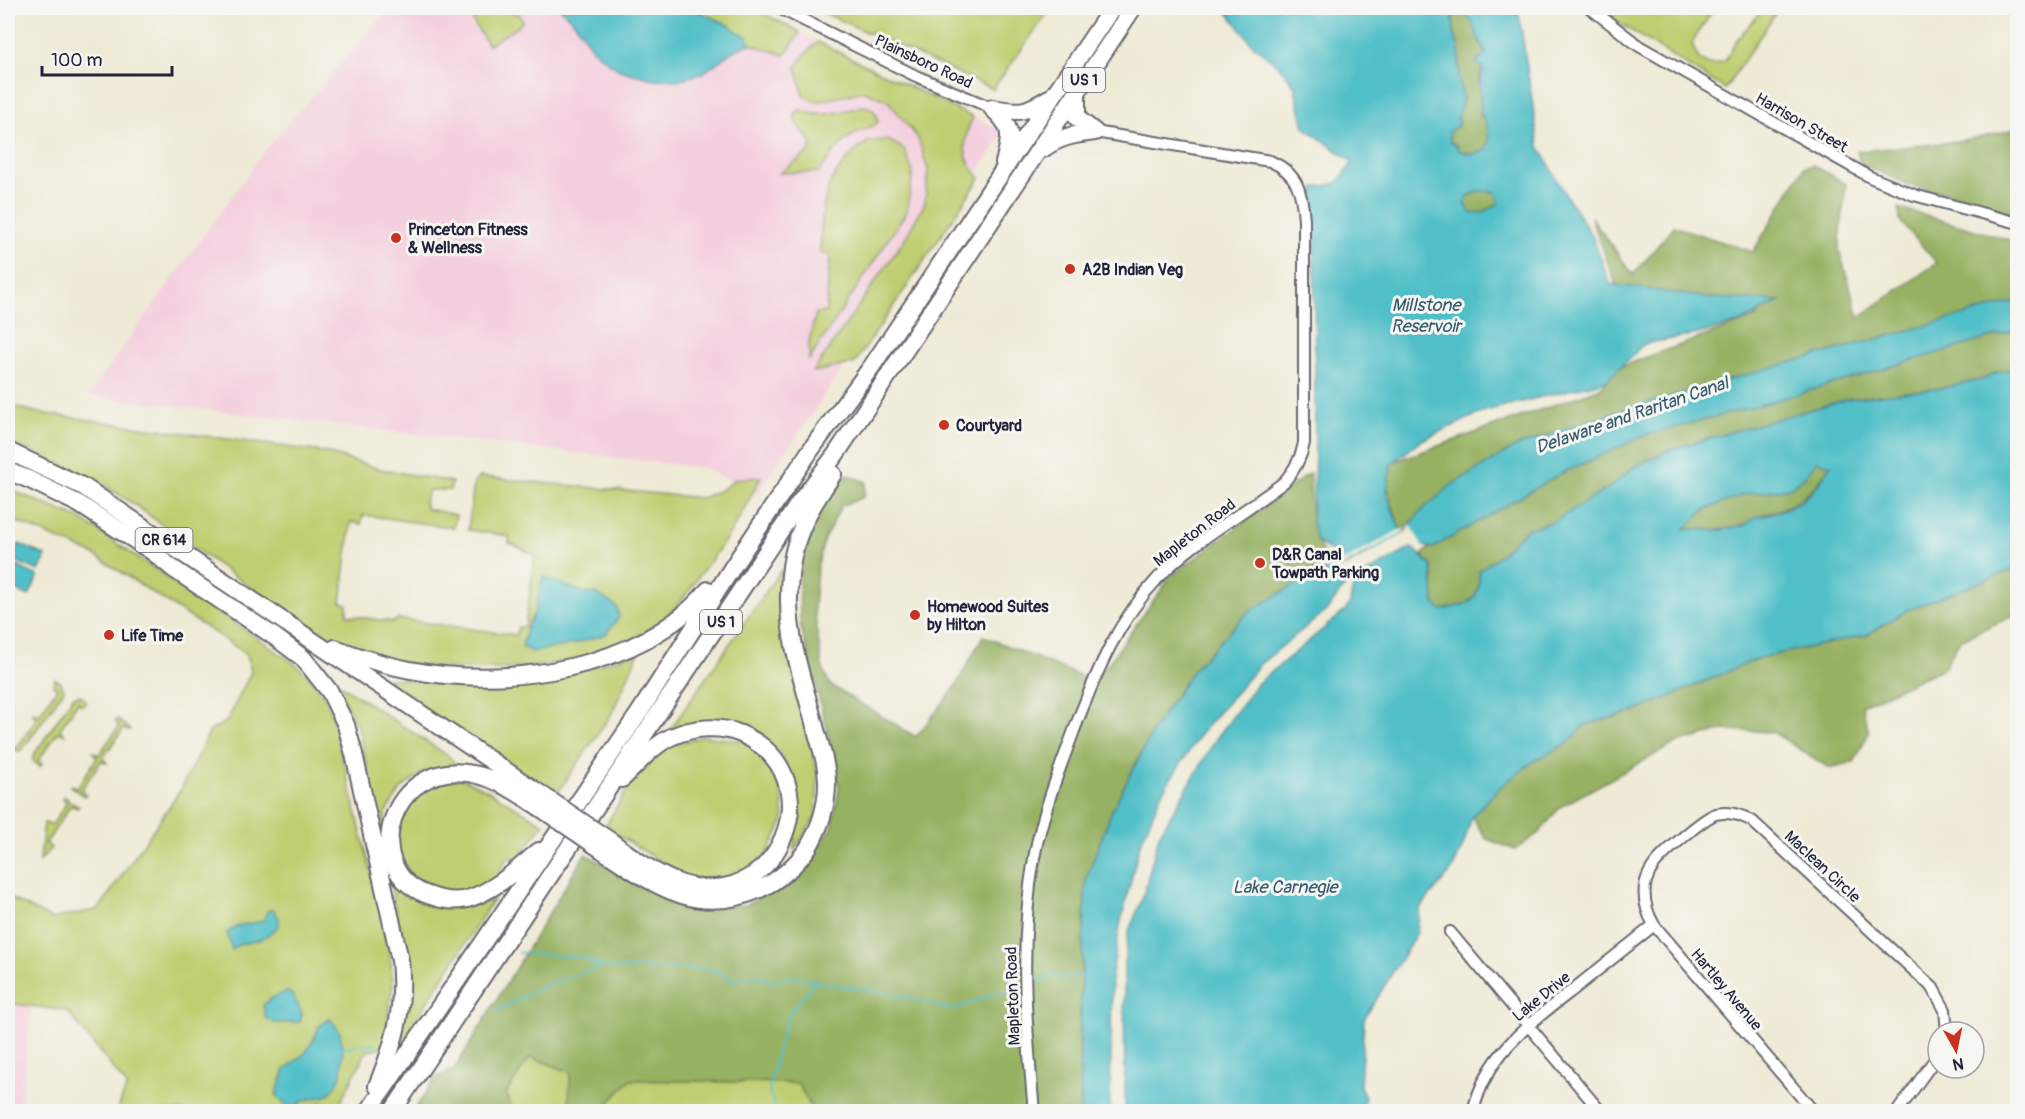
<svg xmlns="http://www.w3.org/2000/svg" width="2025" height="1119" font-family="Pangolin,sans-serif">
  <style>
    .built { fill: #f4cfde }
    .green { fill: #bfce70; stroke: #707856; stroke-width: 1.5; fill-rule: evenodd }
    .forest { fill: #97b162; stroke: #5c6a4e; stroke-width: 1.5 }
    .water { fill: #51bfc8; stroke: #3a7082; stroke-width: 1.5; fill-rule: evenodd }
    .pier { fill: #efead5 }
    .lines { fill: none; stroke-linecap: round; stroke-linejoin: round }
    .stream { stroke: #51bfc8; stroke-width: 2 }
    .minor-casing { stroke: #6a6871; stroke-width: 14 }
    .highway-casing { stroke: #6a6871; stroke-width: 20 }
    .minor { stroke: #fff; stroke-width: 10 }
    .highway { stroke: #fff; stroke-width: 16 }
    .highway-bridge-casing { stroke: #6a6871; stroke-width: 20; stroke-linecap: butt }
    .highway-bridge { stroke: #fff; stroke-width: 16 }
    .poi-dot { fill: #c8321e; stroke: #f6f6f2; stroke-width: 2 }
    .labels { text-anchor: middle; stroke-width: 6; stroke-linejoin: round; paint-order: stroke }
    .shield { fill: #f6f6f2; stroke: #626272; stroke-width: 1.5 }
    .shield-label { font-size: 15px; font-weight: bold; fill: #22223b }
    .street-label { font-size: 16px; fill: #22223b; stroke: #f6f6f2 }
    .poi-label { font-size: 16px; font-weight: bold; fill: #22223b; stroke: #f6f6f2; text-anchor: start }
    .water-label { font-size: 18px; font-style: italic; fill: #32596c; stroke: #f6f6f2 }
  </style>
  <rect width="100%" height="100%" fill="#f6f6f2"/>
  <filter id="ink" filterUnits="userSpaceOnUse"><feTurbulence type="fractalNoise" baseFrequency=".0167" numOctaves="2"/><feDisplacementMap in="SourceGraphic" scale="12" xChannelSelector="R" yChannelSelector="G"/><feConvolveMatrix kernelMatrix="1 2 1 2 8 2 1 2 1" color-interpolation-filters="sRGB"/></filter>
  <filter id="wash" filterUnits="userSpaceOnUse"><feTurbulence type="fractalNoise" baseFrequency=".008" numOctaves="4" result="noise"/><feDisplacementMap in="SourceGraphic" scale="24" xChannelSelector="R" yChannelSelector="G"/><feGaussianBlur stdDeviation="1.35" result="paint"/><feColorMatrix in="noise" values="0 0 0 0 0 0 0 0 0 0 0 0 0 0 0 0 0 1.4 0 .05"/><feComposite in="paint" operator="in"/></filter>
  <g filter="url(#wash)">
    <rect width="100%" height="100%" fill="#efead5"/>
    <!-- built -->
    <path class="built" d="M390,8H746L1005,132L757,494L704,468L88,396L265,150Z
      M1988,8H2017V24Z
      M8,963L36,966L19,1111L8,1112Z"/>
    <!-- green -->
    <path class="green" d="M469,8H485L519,14L523,21L516,28L488,45L474,23Z
      M691,8H753L800,32L785,55L750,44L748,37L738,32L729,25Z
      M813,8H1051L993,89Z
      M1602,8H1714L1692,43C1697,62 1706,69 1725,61L1735,42L1764,8H1774L1775,14L1725,89L1622,25Z
      M818,42L973,117C962,140 961,159 980,178L855,363L813,372L904,240L925,203L928,170L918,138L888,101L865,91L816,102L804,96L796,68L804,55Z
      M864,106C874,108 876,112 878,122C871,129 864,129 856,133C839,143 830,157 819,172L780,173L809,152L812,144L795,120V113L801,110L815,114H831Z
      M888,140L904,149L913,172L907,211L809,360V341L816,313L826,312L830,255L820,253L823,208L830,182L849,157L869,141Z
      M8,405L39,413L323,452L380,469L452,482L450,490H429L424,502L427,509L456,515L453,529L449,527L363,515L361,524L351,522L341,602L347,604V615L393,622L398,619L516,635L518,627H525L535,555C525,552 519,546 509,543V536L468,530L474,483L480,477L701,498L723,489L735,479L761,477C752,494 743,512 733,528C723,545 710,561 699,576C690,590 680,604 668,615C593,684 404,684 319,633C271,603 224,569 177,536C160,524 144,510 126,499C89,476 48,457 8,443ZM544,577L587,594L527,627L535,612Z
      M8,489L79,518L294,663L308,675L329,704L388,939L393,983L384,1046L366,1052L336,1111L321,1102L305,1111H117L127,1086L67,1011L8,1003V897L52,919L99,909L179,792L210,731L227,721L251,672L247,654L93,554L8,518Z
      M781,570V623L818,775L816,816L794,850L796,788L779,752L744,727L665,737Z
      M639,652L611,715L556,795L412,703L386,679L543,682Z
      M55,679L61,682L64,690L23,749L18,752L11,746L17,748L37,718L33,714V712L39,715L57,688L53,685Z
      M336,682L447,755L458,766L424,772L402,788L386,812L382,838L359,731Z
      M79,695L84,698L86,702L82,705L78,702L60,729L64,734L58,732L38,761L42,764L40,767L33,761V756L73,697Z
      M117,719L130,730L128,731L123,729L103,758L107,763L101,761L81,790L86,794L84,796L70,786L72,785L77,788L97,758L93,752L99,755L119,726L115,722Z
      M703,736L751,742L781,784L784,820L766,856L736,877L692,881L605,827L633,779L667,747Z
      M463,779L485,789L544,824L517,859L507,858L495,881L470,892L438,894L413,878L395,848L402,809L416,793L438,781Z
      M63,796L79,807L76,808L71,805L46,843L51,848L40,861L44,823L52,825L67,802L63,799Z
      M385,860L420,902L455,908L493,900L399,1046L409,974Z
      M530,1057L571,1072L569,1111H513L506,1093Z
      M630,1080L798,1083L813,1111L601,1112Z"/>
    <!-- forest -->
    <path class="forest" d="M1459,11C1478,19 1474,38 1486,54L1479,79L1482,100L1481,115C1489,123 1490,139 1487,150L1473,154L1460,151L1456,145L1450,142L1449,132L1458,125V115L1463,99L1459,78V49L1454,33L1453,18Z
      M2017,128V214L1994,209L1968,198L1908,185L1860,163L1857,151C1911,146 1966,144 2017,128Z
      M1813,165L1846,184L1839,250L1859,317L1937,263L1900,221L1899,208L2017,242V368L1997,372L1985,379L1942,388L1847,399L1672,449L1634,467L1613,485L1555,521L1527,529L1501,554L1480,571C1481,602 1469,604 1441,610L1434,603L1432,566L1422,555L1433,544L1418,516L1400,531L1384,475L1393,462L1599,389L1620,367L1757,317L1616,285L1591,217L1633,275L1674,226L1753,252L1804,167Z
      M1479,191L1495,192L1499,201L1498,205L1484,212L1471,214L1464,204L1468,196Z
      M1817,461L1831,464C1810,499 1796,505 1759,516C1753,518 1749,523 1743,525C1724,532 1703,529 1683,529L1705,510L1742,495L1790,488L1805,476Z
      M1310,473C1311,509 1308,527 1327,560L1317,572L1248,612L1193,670L1155,727L1113,808L1086,879L1080,1020L1081,1111L895,1112L869,1105L861,1111H813L798,1083L630,1080L601,1111H569L570,1072L530,1057L506,1093L513,1111L413,1112L436,1077L454,1070L585,854L687,908L746,905L794,878L832,828L839,788L827,730L800,624L799,579L808,537L826,498L847,474L866,482L864,497L841,506L824,541L817,568L814,609L822,666L830,685L916,737L954,689L983,636L1088,679L1105,668L1171,576Z
      M2017,568V614L1960,640L1944,668L1862,705L1869,733L1854,762L1829,768L1773,732L1725,730L1676,743L1560,807L1539,833L1515,850L1486,839L1472,816L1499,788L1534,761L1567,743L1585,725L1636,711L1759,658L1867,635L1907,610Z"/>
    <!-- water -->
    <path class="water" d="M560,8H691L729,25L738,32L748,37L750,44L733,51L703,73L678,80L653,79L619,70L608,62L592,49L576,24Z
      M1220,8H1518L1539,146L1564,192L1592,235L1610,284L1710,298L1780,301L1742,322L1698,334L1644,344L1606,381L1485,411L1422,440L1391,464L1387,494L1402,535L1423,509L1454,483L1517,446L1613,413L1766,369L2017,301V330L1753,407L1646,435L1558,475L1433,548L1410,543L1351,577L1328,609L1259,665L1201,733L1162,792L1139,847L1120,925L1112,972L1110,1111L1081,1112L1080,1020L1086,879L1113,808L1155,727L1193,670L1248,612L1317,572L1345,567L1374,550L1346,566L1342,558L1316,541L1312,523L1315,454L1314,188L1337,183L1353,162L1304,127L1294,85L1279,66L1253,45L1229,14ZM1459,11C1478,19 1474,38 1486,53L1476,63L1483,69C1477,84 1482,99 1481,115C1489,123 1490,139 1487,150L1473,154L1460,151L1456,145L1450,142L1449,132L1458,125V115L1463,99L1459,78V49L1454,33L1453,18ZM1479,191L1495,192L1499,201L1497,205L1484,212L1472,214L1464,204L1468,196Z
      M2017,368V568L1907,610L1867,635L1759,658L1636,711L1585,725L1568,743L1534,761L1499,788L1472,816L1463,846L1452,870L1420,908L1417,933L1364,1019L1360,1087L1365,1097L1361,1111H1125L1124,965L1128,933L1142,900L1159,835L1216,739L1257,684L1346,610L1350,603L1354,580L1412,547L1432,566L1434,603L1441,610C1469,604 1481,602 1479,571L1501,554L1527,529L1555,521L1613,485L1634,467L1672,449L1847,399L1942,388L1985,379L1997,372ZM1817,461L1831,465L1815,489L1800,502L1777,512L1755,517L1745,525L1723,530L1684,529L1705,510L1742,495L1790,488L1805,476Z
      M19,544L46,556L39,571L12,559Z
      M8,556L10,563L38,576L29,596L8,586Z
      M543,577L587,594L596,593L617,607L619,617L606,634L574,644L532,652L522,647L527,627L535,612Z
      M268,910H274L279,919V926L262,939L238,945L232,950L227,933L236,926L263,921Z
      M286,992L292,994L302,1013L300,1022L274,1023L265,1017L263,1005L272,998Z
      M330,1019L339,1030L343,1047L341,1075L335,1088L326,1096L305,1100L294,1108L284,1104L276,1094L285,1070L306,1052L314,1039L319,1026Z"/>
    <!-- pier -->
    <path class="pier" d="M1411,525L1422,546L1421,549L1418,548L1420,550L1411,547L1353,580L1350,585L1351,583L1349,585L1347,583L1336,569L1345,567L1405,533Z
      M1401,529L1403,532L1344,565L1342,562Z"/>
    <g class="lines">
      <!-- stream -->
      <path class="stream" d="M519,953L582,957L605,968L712,969L733,980L760,976L771,982L790,977L902,996L952,1010L994,994L1010,991L1022,986
        M1030,983L1051,977L1084,976
        M496,1011L550,983L601,967
        M343,1047L374,1044
        M777,1112L769,1091L777,1051L789,1013L815,982"/>
    </g>
  </g>
  <g filter="url(#ink)">
    <g class="lines">
      <!-- minor casing -->
      <g class="minor-casing">
        <path id="minor" d="M779,8L916,76L992,108
          M1590,8L1639,46L1870,177L1914,195L2018,223
          M1450,932L1601,1112
          M1034,1112C1026,1025 1019,944 1034,858C1043,810 1061,765 1078,720C1099,666 1118,621 1158,578C1194,540 1243,514 1284,482C1295,470 1301,459 1304,443V220C1302,192 1298,173 1270,161L1095,132
          M1473,1112C1486,1054 1530,1023 1574,989C1600,968 1627,947 1654,925
          M1814,1112L1654,925C1646,911 1642,897 1646,881C1648,875 1651,869 1655,864C1664,853 1703,818 1716,814C1729,811 1740,814 1752,821L1933,988L1945,1010L1947,1032
          M1897,1112L1938,1055"/>
      </g>
      <!-- highway casing -->
      <g class="highway-casing">
        <path id="highway" d="M1077,92V118L1095,132
          M992,108C1014,128 1011,135 1004,163
          M992,108C1021,113 1024,113 1049,98
          M1043,149C1059,137 1076,134 1095,132
          M8,451L84,487L545,797
          M8,471L30,480L79,504L153,552L172,568L275,637L303,658L330,692L346,725L354,754L400,960C405,1008 395,1042 377,1086
          M335,648C359,657 384,665 410,670C506,689 642,670 708,590
          M539,807C520,794 496,778 473,774C390,757 356,873 431,896C442,900 455,902 467,899C495,891 517,869 539,851
          M609,840C630,855 650,871 674,881C779,922 837,775 741,734C719,725 693,727 671,737C652,746 637,765 622,779
          M602,850C653,884 697,918 760,889C779,880 796,865 808,848C820,828 827,806 827,783C827,765 821,747 816,730C805,686 788,642 789,596C789,571 794,543 805,521C812,504 824,489 833,474
          M368,1112L641,710L734,565L812,448L872,366L1112,8
          M392,1112L799,503L836,454L1133,8"/>
      </g>
      <!-- minor -->
      <use href="#minor" class="minor"/>
      <!-- highway -->
      <use href="#highway" class="highway"/>
      <!-- highway-bridge casing -->
      <g class="highway-bridge-casing">
        <path id="highway-bridge" d="M545,797L609,840
          M539,807L602,850"/>
      </g>
      <!-- highway-bridge -->
      <use href="#highway-bridge" class="highway-bridge"/>
    </g>
  </g>
  <!-- markers -->
  <g class="poi-dot">
    <circle cx="396" cy="238" r="6"/>
    <circle cx="1070" cy="269" r="6"/>
    <circle cx="944" cy="425" r="6"/>
    <circle cx="1260" cy="563" r="6"/>
    <circle cx="915" cy="615" r="6"/>
    <circle cx="109" cy="635" r="6"/>
  </g>
  <g class="labels">
    <!-- shield labels -->
    <g class="shield">
      <rect x="1063" y="68" width="42" height="24" rx="4.5"/>
      <rect x="135.5" y="528" width="57" height="24" rx="4.5"/>
      <rect x="700" y="610" width="42" height="24" rx="4.5"/>
    </g>
    <g class="shield-label">
      <text x="1084" y="85">US 1</text>
      <text x="164" y="545">CR 614</text>
      <text x="721" y="627">US 1</text>
    </g>
    <!-- street labels -->
    <g class="street-label">
      <text transform="translate(924 61) rotate(25)" y="6">Plainsboro Road</text>
      <text transform="translate(1802 122) rotate(30)" y="6">Harrison Street</text>
      <text transform="translate(1194 532) rotate(-38)" y="6">Mapleton Road</text>
      <text transform="translate(1823 866) rotate(43)" y="6">Maclean Circle</text>
      <text transform="translate(1727 989) rotate(50)" y="6">Hartley Avenue</text>
      <text transform="translate(1012 996) rotate(-92)" y="6">Mapleton Road</text>
      <text transform="translate(1541 996) rotate(-39)" y="6">Lake Drive</text>
    </g>
    <!-- poi labels -->
    <g class="poi-label">
      <text x="408" y="235">Princeton Fitness<tspan x="408" dy="18">&amp; Wellness</tspan></text>
      <text x="1082" y="275">A2B Indian Veg</text>
      <text x="956" y="431">Courtyard</text>
      <text x="1272" y="560">D&amp;R Canal<tspan x="1272" dy="18">Towpath Parking</tspan></text>
      <text x="927" y="612">Homewood Suites<tspan x="927" dy="18">by Hilton</tspan></text>
      <text x="121" y="641">Life Time</text>
    </g>
    <!-- water labels -->
    <g class="water-label">
      <text x="1426" y="311">Millstone<tspan x="1426" dy="21">Reservoir</tspan></text>
      <text transform="translate(1632 415) rotate(-19)" y="6">Delaware and Raritan Canal</text>
      <text x="1285" y="893">Lake Carnegie</text>
    </g>
  </g>
  <!-- margin -->
  <rect width="2025" height="1119" fill="none" stroke="#f6f6f2" stroke-width="30"/>
  <!-- north arrow -->
  <g transform="translate(1956 1050) rotate(171)"><circle r="28" fill="#f6f6f2" stroke="#a1a1a9" stroke-width="1.5"/>
  <path d="M0-4.5L10 22L0 15L-10 22Z" fill="#c8321e"/>
  <text y="-9" font-size="16" font-weight="bold" text-anchor="middle" fill="#22223b">N</text>
  </g>
  <!-- scale -->
  <path d="M42 66v9h130v-9" fill="none" stroke="#22223b" stroke-width="3"/>
  <text x="51" y="66" font-size="18" fill="#22223b" stroke="#f6f6f2" stroke-width="4.5" paint-order="stroke">100 m</text>
</svg>
